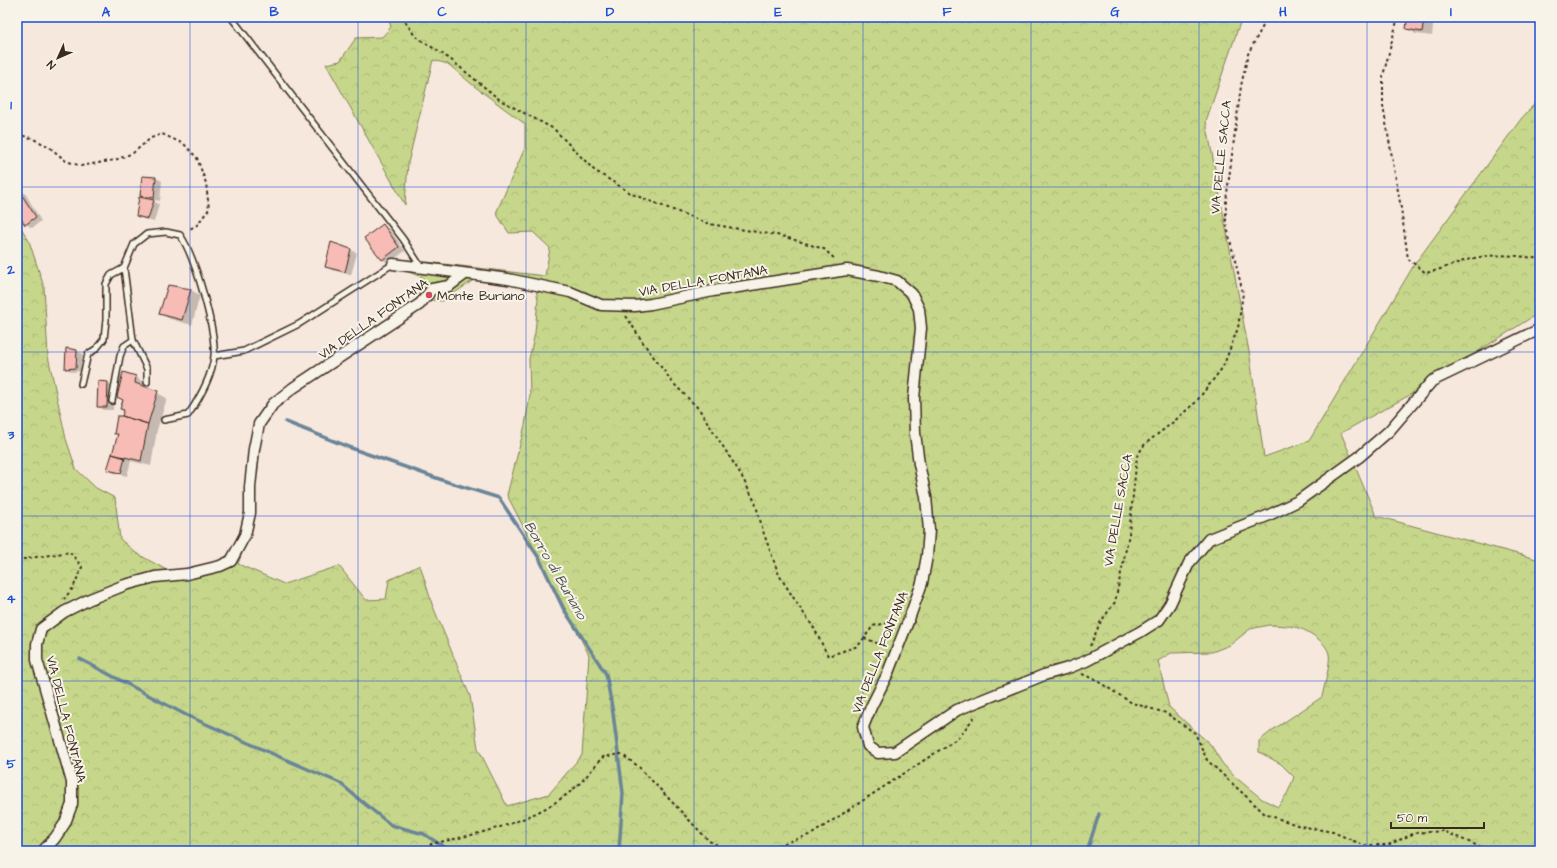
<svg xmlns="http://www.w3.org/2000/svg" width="1557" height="868" font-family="'Architects Daughter',sans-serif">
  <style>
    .forest { fill: url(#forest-crowns); stroke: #808054; fill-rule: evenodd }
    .shadow { fill: #0003 }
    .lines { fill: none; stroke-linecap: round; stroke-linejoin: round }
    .stream { stroke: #6a8598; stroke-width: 3.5 }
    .building { fill: #f7bcb5; stroke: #3b2a1e }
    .service-casing { stroke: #3b2a1e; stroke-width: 8 }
    .minor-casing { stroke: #3b2a1e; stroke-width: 13 }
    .path { stroke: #3b2a1e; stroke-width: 2; stroke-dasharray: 3 3; stroke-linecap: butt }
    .service { stroke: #f7f3e8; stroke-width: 5 }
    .minor { stroke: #f7f3e8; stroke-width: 10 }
    .grid { fill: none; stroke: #1d4ed8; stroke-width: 1; stroke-opacity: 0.55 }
    .poi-dot { fill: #d1495b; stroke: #f7f3e8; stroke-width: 1.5 }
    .labels { text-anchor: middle; stroke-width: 4; stroke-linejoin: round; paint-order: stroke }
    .street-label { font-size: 13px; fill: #3b2a1e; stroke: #f7f3e8 }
    .poi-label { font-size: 13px; fill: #3b2a1e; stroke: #f7f3e8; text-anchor: start }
    .water-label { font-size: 14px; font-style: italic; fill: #4f5051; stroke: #f7f3e8 }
    .neatline { fill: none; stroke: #1d4ed8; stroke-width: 1.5 }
    .grid-label { font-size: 13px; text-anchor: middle; font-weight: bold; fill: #1d4ed8 }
  </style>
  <defs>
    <pattern id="forest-crowns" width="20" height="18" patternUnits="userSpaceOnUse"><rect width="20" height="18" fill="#c6d78b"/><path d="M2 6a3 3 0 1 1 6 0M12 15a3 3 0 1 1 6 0" fill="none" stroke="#abb978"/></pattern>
  </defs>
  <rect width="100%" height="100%" fill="#f7e8de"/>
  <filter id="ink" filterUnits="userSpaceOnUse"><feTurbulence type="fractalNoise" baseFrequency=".025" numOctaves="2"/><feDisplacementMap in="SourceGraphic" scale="8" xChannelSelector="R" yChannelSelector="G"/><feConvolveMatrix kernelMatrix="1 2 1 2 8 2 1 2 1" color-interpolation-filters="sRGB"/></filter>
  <g filter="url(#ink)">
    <!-- forest -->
    <path class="forest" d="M388,17H1242L1206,121L1250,357L1264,457L1309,441L1414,265L1521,119L1540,98V312L1408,396L1341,433L1376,516L1540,560V851H17V221L29,241L44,287L48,356L66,439L76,469L96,488L115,498L120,539L136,553L170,572L219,562L231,552L240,537L246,513V474L253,436L268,406L296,379L364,337L410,306L418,297L424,278L406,271L427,262L545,276L550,248L533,232L509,233L496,213L525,148V124L474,86L448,64L433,60L408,163L405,205L326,64L340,61L356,38L382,37L391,27ZM475,279L536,290L538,299L535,333L529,359L530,395L525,425L507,495L589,655L582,755L549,794L507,806L478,748L470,696L432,604L420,565L389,580L386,599L366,600L339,566L284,584L238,564L251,528L258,444L261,428L280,402L431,300L443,301ZM1269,625C1290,626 1301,625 1318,639C1323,643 1327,647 1329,654C1331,663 1324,686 1322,697L1274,729L1259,741V752L1281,764L1294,777L1288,792L1278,807L1262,799L1234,776L1222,763L1211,745L1169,707L1158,661L1171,653L1212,652L1230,645L1250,629Z"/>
    <!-- shadow -->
    <path class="shadow" d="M1403,17H1434L1432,36L1416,34L1407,29L1408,21L1403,19Z
      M143,177L156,178L162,181L160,201L150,199L159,204L154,222L143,219L137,216L149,199L141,195Z
      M18,190L25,193L41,221L32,228L26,224L17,210V191Z
      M383,225L389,229L405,251L389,263L383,260L366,238Z
      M351,250L357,253L351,275L332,270L326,266Z
      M168,286L191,290L200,295L192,325L170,319L160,314Z
      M77,351L83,354L81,371L72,372L66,368Z
      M124,373L136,377L145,383V387L167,398L157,430L151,466L131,461L127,476L114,473L108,470L116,456L113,454L119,435L116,433L125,411L121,409L124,400Z
      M99,382L108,383L114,387L113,410H104L98,406Z"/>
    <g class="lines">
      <!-- stream -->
      <path class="stream" d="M286,422L359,451L448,482L499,498L539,558L563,608L606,674L613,713L623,793L619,851
        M80,659L186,715L282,758L340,783L361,801L391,825L424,834L450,851
        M1087,851L1099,814"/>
    </g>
    <!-- building -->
    <path class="building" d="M1402,17H1424L1422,32L1406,29L1407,21L1402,19Z
      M142,176L156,177L154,198L140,196Z
      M17,189H18L36,217L25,225L17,212Z
      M139,197L154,200L148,219L136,216Z
      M383,224L399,247L382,260L364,238Z
      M331,242L351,249L345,272L325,267Z
      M168,285L191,289L182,320L159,314Z
      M66,348L77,350L76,368L65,369Z
      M123,372L136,376L135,383L158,391L148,424L122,416L124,410L120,409L123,400L117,397Z
      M98,381L108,382L107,407H97Z
      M117,416H122L148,424L141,461L112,454L118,434H114Z
      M112,454L125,458L121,473L107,470Z"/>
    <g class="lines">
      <!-- service casing -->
      <g class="service-casing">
        <path id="service" d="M231,17L403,239L421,267
          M214,356L244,351L299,324L393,264
          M147,382V369L133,340L124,268L134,244L147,234L166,232L180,235C195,256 216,330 214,356C212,376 199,399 188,415L164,420
          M81,384L88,354L96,349L104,339L106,320V284L111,275L124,268
          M112,401L120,356L124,346L133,340"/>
      </g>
      <!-- minor casing -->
      <g class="minor-casing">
        <path id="minor" d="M393,264L508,279L570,292L601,305L635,306L651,304L713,291L847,270L879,276L897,281L912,294L919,309L921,328L914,398L915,433L919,464L926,497L929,530L927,556L922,583L909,619L887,675L871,707L863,727L868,746L878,753L895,752L957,710L1044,675L1068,668L1086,661L1140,632L1159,620L1170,604L1189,563L1209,539L1267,516L1298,501L1359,457L1389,431L1432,381L1540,329
          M43,851L55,838L65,823L72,804V782L37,660V644L41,629L64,612L90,599L125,585L155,577L187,574L220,566L231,561L245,535L250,513V487L254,449L259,424L273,404L293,388L420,304L432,289L449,286L465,274"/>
      </g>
      <!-- path -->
      <path class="path" d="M402,17L415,36L450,59L500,100L554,129L594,170L632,194L709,224L782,236L824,249L836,260
        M1398,17L1383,76V106L1401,208L1408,259L1426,273C1440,270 1453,264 1467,260C1490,253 1516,255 1540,259
        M17,134L31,138L48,146L66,161L81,166L115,160L133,153L151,138L162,134L184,144L197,158L206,183L209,209L197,225L188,230
        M626,316L644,344L673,383L699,409L740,473L755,502L764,534L779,575L800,608L814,628L828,656L858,646L873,626L896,621
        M17,560L70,552L82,567L73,588L64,599
        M864,638L887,647
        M1090,646L1100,623L1115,602L1129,534L1137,456L1145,444L1172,423L1196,402L1223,367L1238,328L1243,293L1230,240L1226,222V201L1241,86L1248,54L1263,26V17
        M1082,674L1094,679L1132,703L1166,713L1195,733L1207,760L1265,814L1300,826L1333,832L1363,845H1388L1415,833L1443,831L1490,851
        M428,851L431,844C482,833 537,822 577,786C586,778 594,766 603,757L621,754L638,766L709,841L730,851
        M761,851L812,834L958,738L976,715"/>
      <!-- service -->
      <use href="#service" class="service"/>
      <!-- minor -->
      <use href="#minor" class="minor"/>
    </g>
  </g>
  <!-- grid -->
  <path class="grid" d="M190,17V851M358,17V851M526,17V851M694,17V851M863,17V851M1031,17V851M1199,17V851M1367,17V851M17,187H1540M17,352H1540M17,516H1540M17,681H1540"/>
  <!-- markers -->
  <circle class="poi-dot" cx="429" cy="295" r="4"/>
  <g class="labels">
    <!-- street labels -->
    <g class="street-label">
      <text transform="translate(1220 157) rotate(-84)" y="5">VIA DELLE SACCA</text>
      <text transform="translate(703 280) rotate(-10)" y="5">VIA DELLA FONTANA</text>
      <text transform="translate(373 318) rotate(-35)" y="5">VIA DELLA FONTANA</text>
      <text transform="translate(1117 510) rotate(-80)" y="5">VIA DELLE SACCA</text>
      <text transform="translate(879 652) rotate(-68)" y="5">VIA DELLA FONTANA</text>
      <text transform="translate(67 719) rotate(76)" y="5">VIA DELLA FONTANA</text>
    </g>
    <!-- poi labels -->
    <g class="poi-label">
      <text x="437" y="300">Monte Buriano</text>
    </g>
    <!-- water labels -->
    <g class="water-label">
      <text transform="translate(556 570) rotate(60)" y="5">Borro di Buriano</text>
    </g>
  </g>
  <!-- margin -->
  <rect width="1557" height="868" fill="none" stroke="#f7f3e8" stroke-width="44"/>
  <!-- north arrow -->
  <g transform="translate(58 58) rotate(225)" stroke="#f7f3e8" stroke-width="3" paint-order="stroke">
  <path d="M0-3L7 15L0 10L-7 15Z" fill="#3b2a1e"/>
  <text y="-6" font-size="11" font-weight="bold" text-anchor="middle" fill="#3b2a1e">N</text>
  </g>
  <!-- scale -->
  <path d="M1391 822v6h93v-6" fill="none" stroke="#3b2a1e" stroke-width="2"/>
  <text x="1397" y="822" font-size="12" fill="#3b2a1e" stroke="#f7f3e8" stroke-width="3" paint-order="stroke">50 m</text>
  <rect x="22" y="22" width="1513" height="824" class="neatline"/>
  <g class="grid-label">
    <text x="106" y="16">A</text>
    <text x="274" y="16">B</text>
    <text x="442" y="16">C</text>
    <text x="610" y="16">D</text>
    <text x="778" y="16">E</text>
    <text x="947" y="16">F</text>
    <text x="1115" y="16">G</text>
    <text x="1283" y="16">H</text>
    <text x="1451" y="16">I</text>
    <text x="11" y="109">1</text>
    <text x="11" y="274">2</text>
    <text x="11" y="439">3</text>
    <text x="11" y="603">4</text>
    <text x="11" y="768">5</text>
  </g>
</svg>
